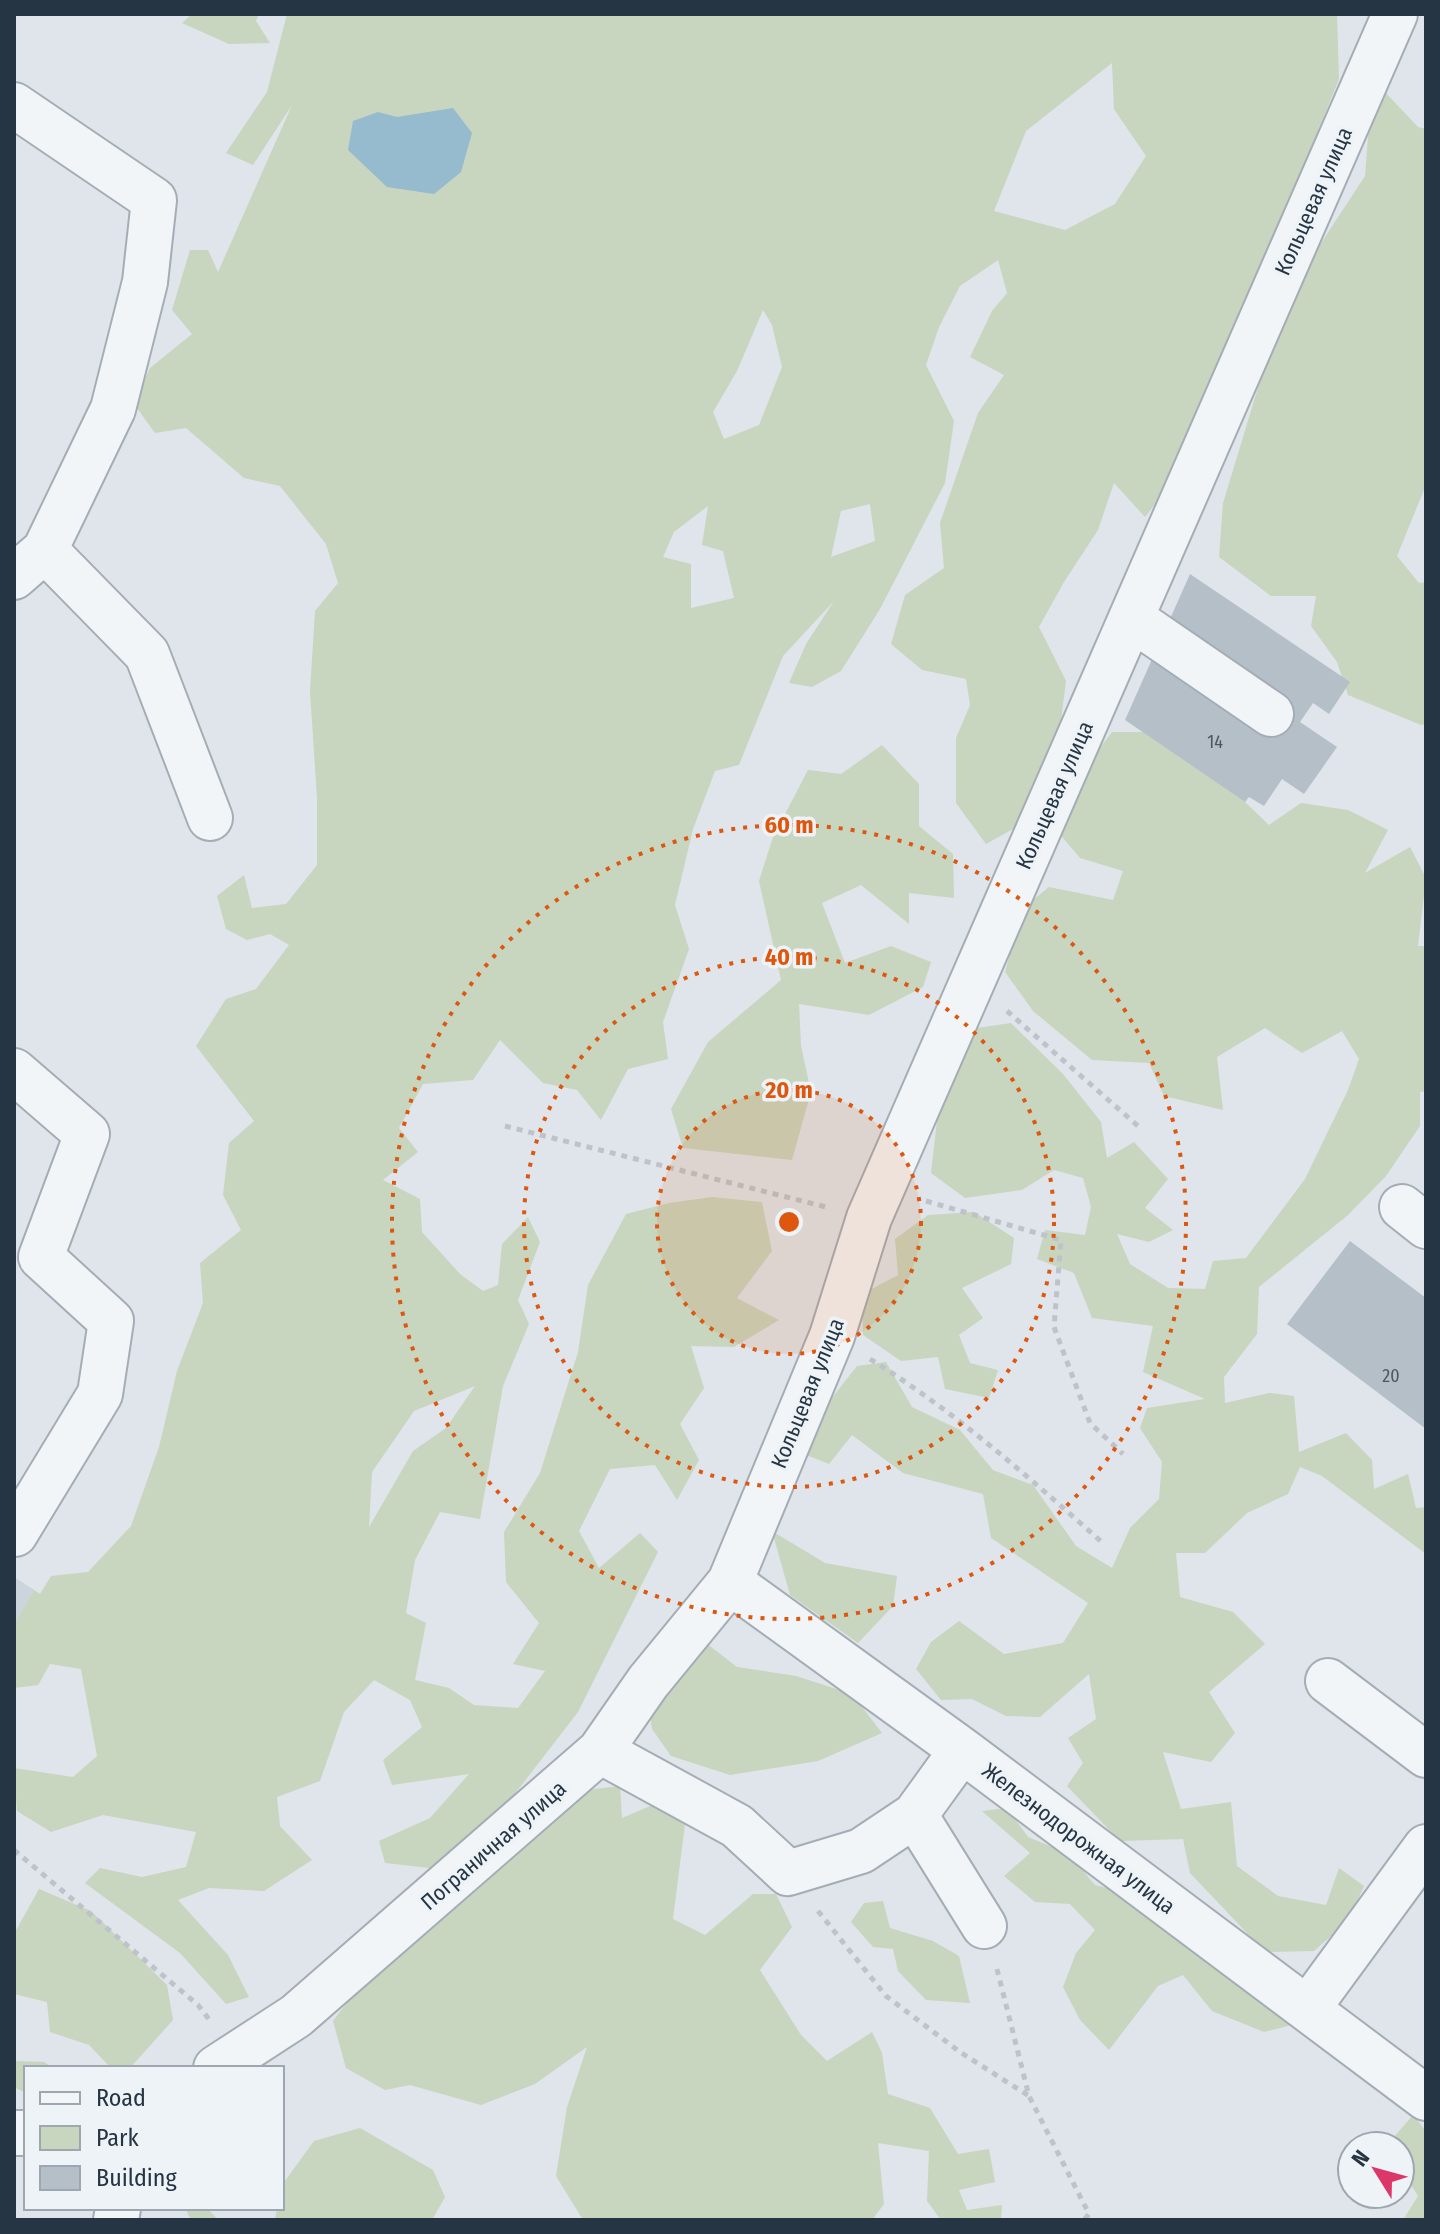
<svg xmlns="http://www.w3.org/2000/svg" width="1440" height="2234" font-family="'Fira Sans Condensed',sans-serif">
  <style>
    .built { fill: #ccd4dc }
    .green { fill: #c8d5bf; fill-rule: evenodd }
    .water { fill: #96bace }
    .building { fill: #b5bfc8 }
    .lines { fill: none; stroke-linecap: round; stroke-linejoin: round }
    .minor-casing { stroke: #a4adb5; stroke-width: 48 }
    .path { stroke: #bdc3c9; stroke-width: 5; stroke-dasharray: 6 6; stroke-linecap: butt }
    .minor { stroke: #f2f5f8; stroke-width: 44 }
    .ring { fill: none; stroke: #de570f; stroke-width: 4; stroke-dasharray: 4 8 }
    .labels { text-anchor: middle; stroke-width: 7; stroke-linejoin: round; paint-order: stroke }
    .number-label { font-size: 18px; fill: #4a5864 }
    .street-label { font-size: 22px; fill: #263543; stroke: #eef3f7 }
    .centre { fill: #de570f; stroke: #eef3f7; stroke-width: 4 }
    .ring-label { font-size: 24px; text-anchor: middle; font-weight: bold; fill: #de570f; stroke: #eef3f7; stroke-width: 7; stroke-linejoin: round; paint-order: stroke }
  </style>
  <rect width="100%" height="100%" fill="#dfe5ea"/>
  <!-- built -->
  <path class="built" d="M14,1577L34,1590L14,1624Z"/>
  <!-- green -->
  <path class="green" d="M192,14H259L256,21L270,43L229,44L182,23Z
    M287,14H1337L1339,79L1180,472L1145,517L1114,483L1098,530L1064,582L1039,627L1066,681L1057,751L1024,823L986,844L956,803V738L970,705L966,679L922,670L891,644L905,595L944,568L940,523L978,413L1004,375L970,357L992,311L1007,293L998,260L960,286L939,327L926,365L954,421L945,483L880,609L841,671L812,687L789,683L806,644L834,601L783,656L739,765L715,771L693,829L675,905L689,949L663,1022L668,1059L628,1069L601,1120L577,1090L543,1083L500,1040L473,1080L423,1084L399,1128L418,1152L383,1180L420,1199L422,1232L460,1274L483,1291L498,1285L502,1244L528,1217L540,1242L518,1300L529,1324L503,1386L480,1519L440,1512L415,1560L406,1613L426,1623L415,1680L449,1688L474,1705L518,1708L545,1671L513,1664L539,1623L506,1582L504,1532L540,1473L578,1352L588,1285L626,1214L669,1203L712,1197L762,1202L772,1251L737,1298L779,1320L734,1347L691,1346L704,1388L680,1424L699,1460L677,1500L655,1465L610,1469L579,1531L599,1568L640,1533L658,1552L578,1712L490,1826L430,1868L385,1863L379,1841L430,1818L469,1774L392,1785L383,1760L422,1727L410,1700L374,1680L344,1712L320,1781L277,1797L280,1826L312,1860L264,1891L209,1888L178,1900L228,1955L249,1997L226,2004L180,1953L85,1883L100,1868L142,1877L186,1867L196,1832L103,1815L51,1832L17,1811L14,1768L73,1777L97,1756L81,1669L50,1664L38,1685L14,1688V1624L34,1590L40,1594L51,1576L88,1572L131,1526L159,1447L177,1371L203,1303L200,1263L241,1230L223,1195L229,1143L254,1121L196,1046L226,999L256,989L289,945L270,934L247,940L226,929L217,896L244,875L252,908L286,904L317,865V798L310,691L315,611L338,583L326,544L280,486L244,478L186,428L155,433L134,404L150,368L192,334L172,310L190,250H208L218,272L292,105L253,165L226,153L267,92ZM1112,63L1114,109L1146,156L1115,204L1065,230L994,211L1026,131ZM763,310L772,325L782,367L759,425L724,439L713,412L737,371ZM870,504L875,541L831,557L841,511ZM708,506L702,545L723,551L734,598L691,608V564L663,557L674,532ZM475,1386L446,1428L413,1451L369,1527L372,1472L414,1411Z
    M1384,91L1418,127L1426,129V485L1397,556L1419,583L1426,582V724L1421,725L1348,695L1337,662L1311,626L1316,596H1271L1219,557L1223,503L1271,345L1310,260L1365,176L1369,124Z
    M1112,732H1143L1245,802L1269,825L1301,803L1348,810L1388,830L1365,873L1410,847L1426,878L1418,946H1426V1091L1420,1092V1126L1386,1176L1348,1215L1259,1287L1257,1334L1224,1377L1225,1403L1269,1393L1294,1396L1299,1452L1346,1433L1372,1460L1374,1489L1408,1474L1416,1508L1426,1507V1554L1322,1476L1300,1467L1288,1494L1247,1513L1205,1553H1176L1180,1597L1233,1612L1265,1644L1209,1692L1235,1733L1211,1762L1163,1752L1181,1809L1231,1802L1237,1866L1278,1896L1326,1905L1339,1868L1364,1886L1348,1921L1314,1951L1265,1952L1190,1873L1183,1839L1120,1841L1067,1786L1083,1763L1068,1738L1096,1719L1089,1674L1040,1717L1006,1716L972,1699L941,1700L916,1669L931,1642L959,1621L1004,1654L1063,1643L1088,1603L991,1538L983,1494L903,1473L852,1435L829,1464L799,1452L824,1408L857,1366L886,1362L912,1407L960,1430L993,1470L1033,1485L1076,1546L1112,1568L1130,1528L1159,1499L1162,1462L1140,1428L1147,1408L1205,1399L1143,1372L1153,1326L1092,1318L1074,1273L1037,1259L1045,1230L1085,1235L1091,1207L1083,1178L1054,1170L1022,1190L965,1198L931,1173L940,1095L977,1028L1011,1023L1063,1074L1101,1122L1107,1158L1134,1142L1168,1179L1145,1208L1173,1230L1149,1242L1117,1234L1130,1264L1168,1288L1205,1289L1213,1261L1246,1258L1305,1179L1348,1090L1359,1059L1342,1031L1302,1053L1265,1028L1217,1057L1223,1110L1164,1096L1149,1063L1092,1060L1033,1011L1005,972L1023,908L1049,887L1113,900L1123,871L1080,858L1058,832L1082,771Z
    M882,745L919,784V826L953,854L954,898L909,893V924L861,885L822,903L845,963L891,946L931,962L923,987L869,1015L799,1004L801,1046L811,1092L792,1160L683,1148L671,1109L708,1042L781,980L759,881L773,837L808,770L841,774Z
    M974,1212L1014,1238L1011,1264L962,1288L983,1318L959,1335L970,1363L998,1370L989,1398L945,1389L938,1357L901,1361L863,1335L862,1294L898,1275L895,1239L928,1215Z
    M772,1531L825,1563L897,1576L893,1606L858,1643L790,1595Z
    M701,1639L737,1667L796,1676L852,1694L882,1733L818,1761L730,1775L671,1756L652,1729L647,1693Z
    M620,1786L622,1818L662,1801L685,1824L673,1919L705,1935L753,1894H776L792,1927L760,1970L801,2035L827,2061L872,2032L882,2053L888,2094L930,2108L958,2154L989,2149L995,2182L959,2190L967,2210L1002,2205L1001,2220H941L927,2201L929,2151L878,2143L884,2204L872,2220H583L556,2176L567,2107L587,2047L535,2084L481,2105L410,2085L385,2090L346,2068L333,2021L362,1983L578,1791Z
    M1007,1808L1028,1837L1069,1854L1095,1885L1127,1893L1216,1970L1260,1988L1292,2025L1264,2032L1212,2011L1183,1975L1158,1986L1109,2050L1080,2020L1063,1987L1076,1953L1095,1930L1070,1904L1035,1902L1004,1876L1030,1853L982,1811Z
    M39,1889L91,1911L167,1985L173,2020L130,2068H111L89,2045L50,2032L47,2002L14,1994V1934Z
    M883,1901L890,1928L933,1941L959,1956L970,2003L926,2000L898,1971L893,1949L873,1947L851,1922L864,1903Z
    M14,2061L44,2062L53,2068H26V2093L14,2087Z
    M1413,2115L1426,2131V2220H1403L1418,2196L1400,2167V2146L1387,2145Z
    M360,2128L433,2170L445,2197L432,2220H275L277,2208H282V2185L314,2141Z
    M185,2208H207L218,2220H191Z"/>
  <!-- water -->
  <path class="water" d="M453,108L472,133L461,172L434,194L387,187L348,150L353,121L378,112L397,117Z"/>
  <!-- building -->
  <path class="building" d="M1190,574L1350,682L1329,714L1313,703L1300,722L1337,747L1304,794L1282,779L1264,806L1249,797L1245,802L1125,720Z
    M1350,1241L1426,1298V1429L1287,1324Z"/>
  <g class="lines">
    <!-- minor casing -->
    <g class="minor-casing">
      <path id="minor" d="M14,105L154,200L145,282L113,409L45,550L14,577
        M45,550L147,654L210,818
        M1131,618L1271,714
        M14,1071L87,1134L41,1257L111,1321L100,1394L15,1534
        M1402,1207L1426,1226
        M730,1582L962,1750L1426,2098
        M1328,1681L1426,1755
        M600,1751L737,1826L788,1873L861,1851L915,1815L962,1750
        M915,1815L984,1926
        M1308,2008L1426,1847
        M216,2068L296,2016L600,1751L648,1682L730,1582L832,1336L869,1218L1395,14
        M14,2133H26
        M116,2220L118,2208"/>
    </g>
    <!-- path -->
    <path class="path" d="M1007,1011L1138,1126
      M505,1126L826,1207
      M926,1201L1061,1240L1054,1327L1090,1423L1123,1454
      M870,1359C957,1413 1027,1476 1103,1543
      M14,1850L198,2005L211,2022
      M818,1911L886,1996L960,2052L1029,2096
      M997,1969L1029,2096L1089,2214L1084,2220"/>
    <!-- minor -->
    <use href="#minor" class="minor"/>
  </g>
  <!-- distance rings -->
  <circle cx="789" cy="1222" r="132" fill="#de570f" fill-opacity=".12"/>
  <g class="ring">
    <circle cx="789" cy="1222" r="132"/>
    <circle cx="789" cy="1222" r="265"/>
    <circle cx="789" cy="1222" r="397"/>
  </g>
  <g class="labels">
    <!-- number labels -->
    <g class="number-label">
      <text x="1215" y="748">14</text>
      <text x="1391" y="1382">20</text>
    </g>
    <!-- street labels -->
    <g class="street-label">
      <text transform="translate(1313 201) rotate(-66)" y="8">Кольцевая улица</text>
      <text transform="translate(1054 795) rotate(-66)" y="8">Кольцевая улица</text>
      <text transform="translate(807 1393) rotate(-68)" y="8">Кольцевая улица</text>
      <text transform="translate(1079 1838) rotate(37)" y="8">Железнодорожная улица</text>
      <text transform="translate(493 1845) rotate(-41)" y="8">Пограничная улица</text>
    </g>
  </g>
  <circle cx="789" cy="1222" r="12" class="centre"/>
  <g class="ring-label">
    <text x="789" y="833">60 m</text>
    <text x="789" y="965">40 m</text>
    <text x="789" y="1098">20 m</text>
  </g>
  <!-- border -->
  <rect width="1440" height="2234" fill="none" stroke="#263543" stroke-width="32"/>
  <!-- legend -->
  <rect x="24" y="2066" width="260" height="144" fill="#eef3f7" stroke="#9ea7af" stroke-width="2"/>
  <rect x="40" y="2092" width="40" height="12" fill="#f2f5f8" stroke="#9ea7af" stroke-width="2"/>
  <text x="96" y="2106" font-size="24" fill="#263543">Road</text>
  <rect x="40" y="2126" width="40" height="24" fill="#c8d5bf" stroke="#9ea7af" stroke-width="2"/>
  <text x="96" y="2146" font-size="24" fill="#263543">Park</text>
  <rect x="40" y="2166" width="40" height="24" fill="#b5bfc8" stroke="#9ea7af" stroke-width="2"/>
  <text x="96" y="2186" font-size="24" fill="#263543">Building</text>
  <!-- north arrow -->
  <g transform="translate(1376 2170) rotate(307)"><circle r="38" fill="#eef3f7" stroke="#9ea7af" stroke-width="2"/>
  <path d="M0-6L14 30L0 20L-14 30Z" fill="#dd3669"/>
  <text y="-12" font-size="22" font-weight="bold" text-anchor="middle" fill="#263543">N</text>
  </g>
</svg>
